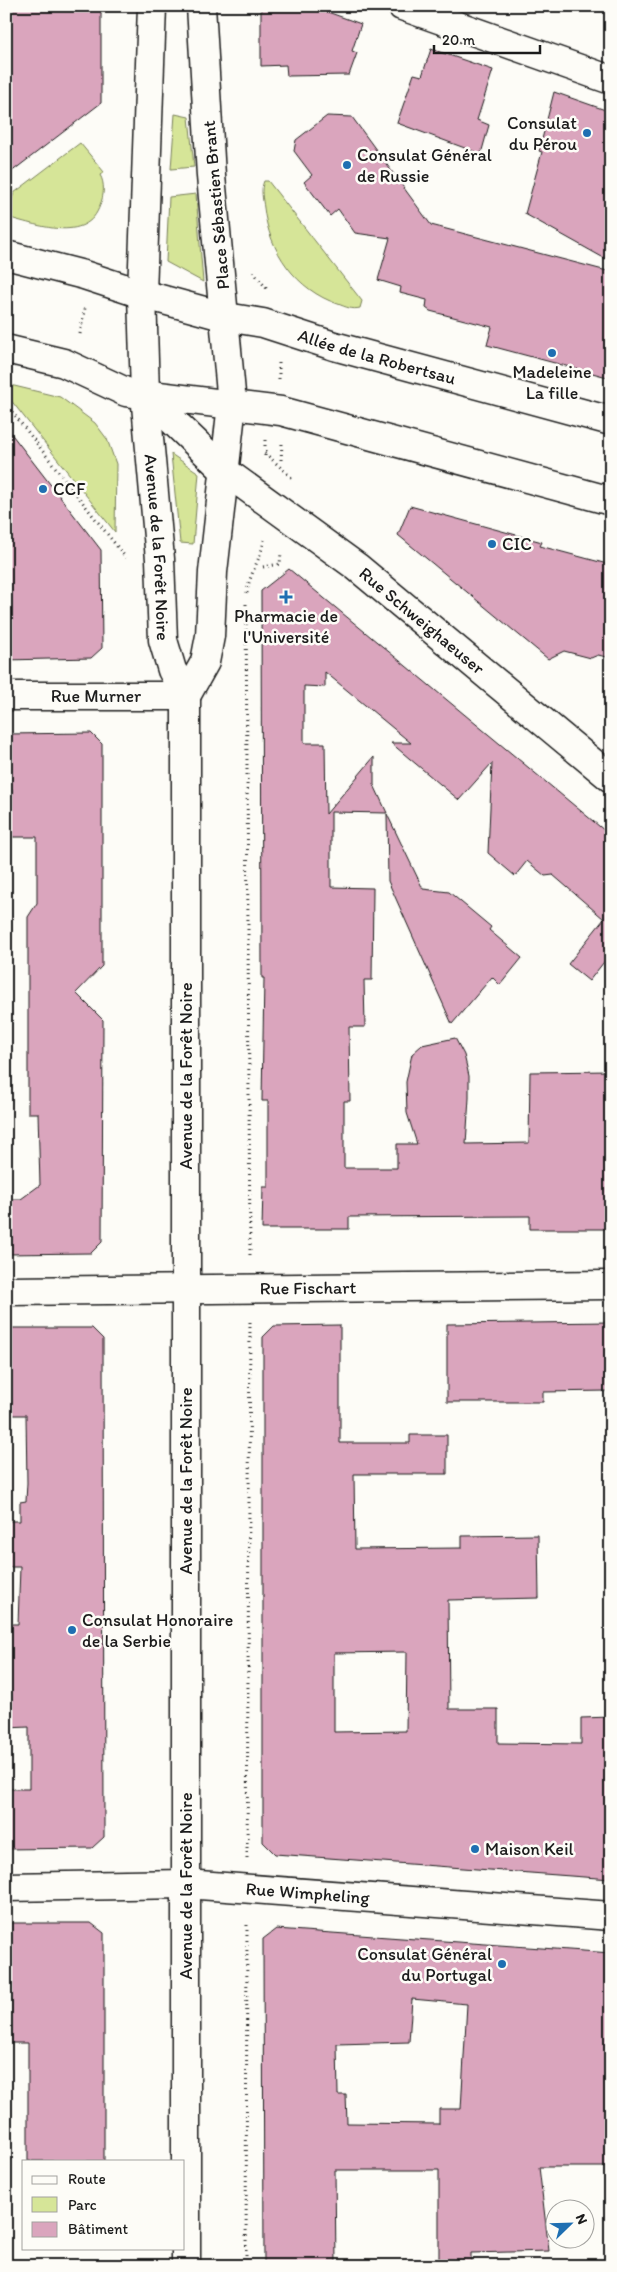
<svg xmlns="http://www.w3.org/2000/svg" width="617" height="2272" font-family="Itim,sans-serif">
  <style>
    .green { fill: #d6e598; stroke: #79805a }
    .building { fill: #daa5bd; stroke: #1c1c1c; fill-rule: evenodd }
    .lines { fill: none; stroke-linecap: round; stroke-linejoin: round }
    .street-casing { stroke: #1c1c1c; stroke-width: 31 }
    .secondary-casing { stroke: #1c1c1c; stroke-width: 31 }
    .primary-casing { stroke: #1c1c1c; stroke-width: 31 }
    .path { stroke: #1c1c1c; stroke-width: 3; stroke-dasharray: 1 4; stroke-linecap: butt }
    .street { stroke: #fdfcf7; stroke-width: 28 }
    .secondary { stroke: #fdfcf7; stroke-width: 28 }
    .primary { stroke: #fdfcf7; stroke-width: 28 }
    .poi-dot { fill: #1f6fb2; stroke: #fdfcf7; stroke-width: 2 }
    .labels { text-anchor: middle; stroke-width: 5; stroke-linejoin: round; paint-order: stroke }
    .poi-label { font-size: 18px; fill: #1c1c1c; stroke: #fdfcf7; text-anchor: start }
    .street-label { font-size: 18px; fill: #1c1c1c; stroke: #fdfcf7 }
  </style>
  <rect width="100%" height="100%" fill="#fdfcf7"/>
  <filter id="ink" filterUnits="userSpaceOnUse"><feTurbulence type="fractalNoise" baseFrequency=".02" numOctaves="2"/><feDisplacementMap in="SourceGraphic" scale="10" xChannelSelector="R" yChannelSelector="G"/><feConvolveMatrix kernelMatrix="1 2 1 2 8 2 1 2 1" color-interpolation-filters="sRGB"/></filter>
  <g filter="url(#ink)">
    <!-- green -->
    <path class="green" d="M175,114L189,117L194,167L171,169Z
      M80,143L104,172L100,175C105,183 104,196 100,205C87,245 35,224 6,217L14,193Z
      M264,181H268L362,301L360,308C352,310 346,307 338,304C296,290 269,251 264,208C263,199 260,190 264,181Z
      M196,194L203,282L166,262L169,197Z
      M6,384L60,397L95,423L107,439L116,464L115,532L6,394Z
      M171,454L199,473L193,544L180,543Z"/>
    <!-- building -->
    <path class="building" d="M6,6H101V103L6,176Z
      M261,6H311L361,24L352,51L357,53L349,75L287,76L286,65L261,66Z
      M431,49L493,70L477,120L489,125L481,154L397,123L414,74L422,76Z
      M554,92L611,112V262L525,214L542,152L539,151Z
      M327,116L352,117L431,225L611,272V378L487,345L492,327L430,311L426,308L427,300L400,293L401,287L378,280L390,238L355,233L338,209L330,216L304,182L312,175L294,151L296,140Z
      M6,427L101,550L102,648L91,658L6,660Z
      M410,506L542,542L540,546L611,565V658L598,655L591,658L564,651L548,659L398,535Z
      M289,569L611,836V953L589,981L568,964L604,919L553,875L545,876L527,861L515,876L488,853L492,763L459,800L391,743H411L325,672V687L304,686V743H325L326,814L374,757V785L387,813L331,812V887L373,888L372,980H364L365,1027H349L350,1101H344V1168H397V1144H417L407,1113L406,1082L412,1054L422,1045L455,1038L464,1055L469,1076V1098L466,1144L529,1143L530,1072L611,1071V1229H530V1216L349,1217V1229H262L263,1187H268V1101H262L264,978H262L261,591Z
      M91,733L102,744V966L76,993L103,1020L102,1242L91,1253L6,1254V1199H21L40,1185L38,1113H28V917L37,903V837H11L12,789H6V734Z
      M387,814L423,889L449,892L491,927L489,930L522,958L500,985L492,977L452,1024L388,881Z
      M611,1322V1381H606L607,1391L543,1392V1402H447V1324Z
      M340,1325V1443H410V1435H447V1474H354L355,1549L462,1548V1536L538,1535L539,1598L448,1600L449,1709H498V1743L581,1744V1718L611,1717V1879L275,1854L263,1842V1337L274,1326ZM407,1652L406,1731L334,1732V1653Z
      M6,1328H92L103,1339L104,1837L92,1848L6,1849V1789H29V1727L6,1728V1624H18L20,1567H6V1521H20V1502L26,1501L27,1483L26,1415H6Z
      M6,1923H91L104,1933V2161H28V2043H6Z
      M276,1929L611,1953V2167H539L549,2251L471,2253V2266H439V2170H335L336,2266H264L263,1939ZM412,1999L467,2004L461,2109H439V2124L347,2123L346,2095H338L337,2044L409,2042Z"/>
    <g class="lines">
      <!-- street casing -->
      <g class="street-casing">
        <g id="street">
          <path d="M402,6L611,80"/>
          <path id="s1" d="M226,472L357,567L611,778"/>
          <path id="s2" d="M6,696H186"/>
          <path id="s3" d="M6,1291L611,1285"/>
          <path id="s4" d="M6,1887L186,1884L611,1916"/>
        </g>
      </g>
      <!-- secondary casing -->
      <g class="secondary-casing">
        <g id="secondary">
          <path id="s5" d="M6,255L84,275L142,294L226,317L263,323L334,346L611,421"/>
          <path d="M6,349L64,363L126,392L281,411L611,501"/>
          <path d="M145,394L226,472"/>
        </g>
      </g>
      <!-- primary casing -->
      <g class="primary-casing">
        <g id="primary">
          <path id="s6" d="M152,6L142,294L145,394L160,559L163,640L172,670L186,696V2266"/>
          <path d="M186,696L205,662L210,636L213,572L232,404L211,176L201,6"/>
        </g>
      </g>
      <!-- path -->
      <path class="path" d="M253,272L268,290
        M80,334L85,308
        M279,363V379
        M6,404L126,558
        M265,440V459
        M265,453L292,478
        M281,460L282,444
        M263,567L280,564L281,553
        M247,593C249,574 261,559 264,540
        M246,604L250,1258
        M247,1858L250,1321
        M246,2266L247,1921"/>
      <!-- street -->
      <use href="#street" class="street"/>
      <!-- secondary -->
      <use href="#secondary" class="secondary"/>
      <!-- primary -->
      <use href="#primary" class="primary"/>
    </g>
  </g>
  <!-- markers -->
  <g class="poi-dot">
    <circle cx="587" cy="133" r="5"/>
    <circle cx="347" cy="165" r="5"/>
    <circle cx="552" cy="353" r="5"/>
    <circle cx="43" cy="489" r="5"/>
    <circle cx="492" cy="544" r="5"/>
    <path d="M283.5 589.5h5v5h5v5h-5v5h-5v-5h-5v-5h5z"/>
    <circle cx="72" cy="1630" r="5"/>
    <circle cx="475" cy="1849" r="5"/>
    <circle cx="502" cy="1964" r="5"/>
  </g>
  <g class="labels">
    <!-- poi labels -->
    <g class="poi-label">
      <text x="577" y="129" text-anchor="end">Consulat<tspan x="577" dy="21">du Pérou</tspan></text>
      <text x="357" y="161">Consulat Général<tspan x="357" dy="21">de Russie</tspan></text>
      <text x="552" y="378" text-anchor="middle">Madeleine<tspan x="552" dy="21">La fille</tspan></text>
      <text x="53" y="495">CCF</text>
      <text x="502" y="550">CIC</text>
      <text x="286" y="622" text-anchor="middle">Pharmacie de<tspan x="286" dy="21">l'Université</tspan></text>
      <text x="82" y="1626">Consulat Honoraire<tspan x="82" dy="21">de la Serbie</tspan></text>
      <text x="485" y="1855">Maison Keil</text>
      <text x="492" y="1960" text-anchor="end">Consulat Général<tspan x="492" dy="21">du Portugal</tspan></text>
    </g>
    <!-- street labels -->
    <g class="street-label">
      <text transform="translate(216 205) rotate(-95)" y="6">Place Sébastien Brant</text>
      <text dy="6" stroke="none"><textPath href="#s5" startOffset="385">Allée de la Robertsau</textPath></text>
      <text dy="6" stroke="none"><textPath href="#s6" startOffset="542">Avenue de la Forêt Noire</textPath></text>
      <text dy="6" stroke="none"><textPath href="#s1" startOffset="246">Rue Schweighaeuser</textPath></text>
      <text dy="6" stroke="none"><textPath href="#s2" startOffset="90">Rue Murner</textPath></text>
      <text transform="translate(186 1076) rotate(-90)" y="6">Avenue de la Forêt Noire</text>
      <text dy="6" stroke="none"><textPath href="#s3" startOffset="302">Rue Fischart</textPath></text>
      <text transform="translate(186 1481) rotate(-90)" y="6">Avenue de la Forêt Noire</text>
      <text transform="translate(186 1886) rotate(-90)" y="6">Avenue de la Forêt Noire</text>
      <text dy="6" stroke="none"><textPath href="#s4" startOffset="302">Rue Wimpheling</textPath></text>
    </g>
  </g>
  <!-- margin -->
  <rect width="617" height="2272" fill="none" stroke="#fdfcf7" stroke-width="25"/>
  <rect x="12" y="12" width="592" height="2247" fill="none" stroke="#1c1c1c" stroke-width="2" filter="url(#ink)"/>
  <!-- legend -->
  <rect x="22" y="2160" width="162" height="90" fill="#fdfcf7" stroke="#a3a29f"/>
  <rect x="32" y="2176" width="25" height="8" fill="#fdfcf7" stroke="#a3a29f"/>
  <text x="68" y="2184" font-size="15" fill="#1c1c1c">Route</text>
  <rect x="32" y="2197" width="25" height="15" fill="#d6e598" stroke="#a3a29f"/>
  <text x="68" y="2210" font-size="15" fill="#1c1c1c">Parc</text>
  <rect x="32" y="2222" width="25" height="15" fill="#daa5bd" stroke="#a3a29f"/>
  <text x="68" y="2234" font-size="15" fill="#1c1c1c">Bâtiment</text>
  <!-- north arrow -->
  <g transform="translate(570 2224) rotate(67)"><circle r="24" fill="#fdfcf7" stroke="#a3a29f"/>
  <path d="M0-4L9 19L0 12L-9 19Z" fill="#1f6fb2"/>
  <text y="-8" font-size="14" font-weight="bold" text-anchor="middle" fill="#1c1c1c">N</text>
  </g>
  <!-- scale -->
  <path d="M434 45v8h106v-8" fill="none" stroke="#1c1c1c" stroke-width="2.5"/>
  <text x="442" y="45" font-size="15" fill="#1c1c1c" stroke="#fdfcf7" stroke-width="4" paint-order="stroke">20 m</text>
</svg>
